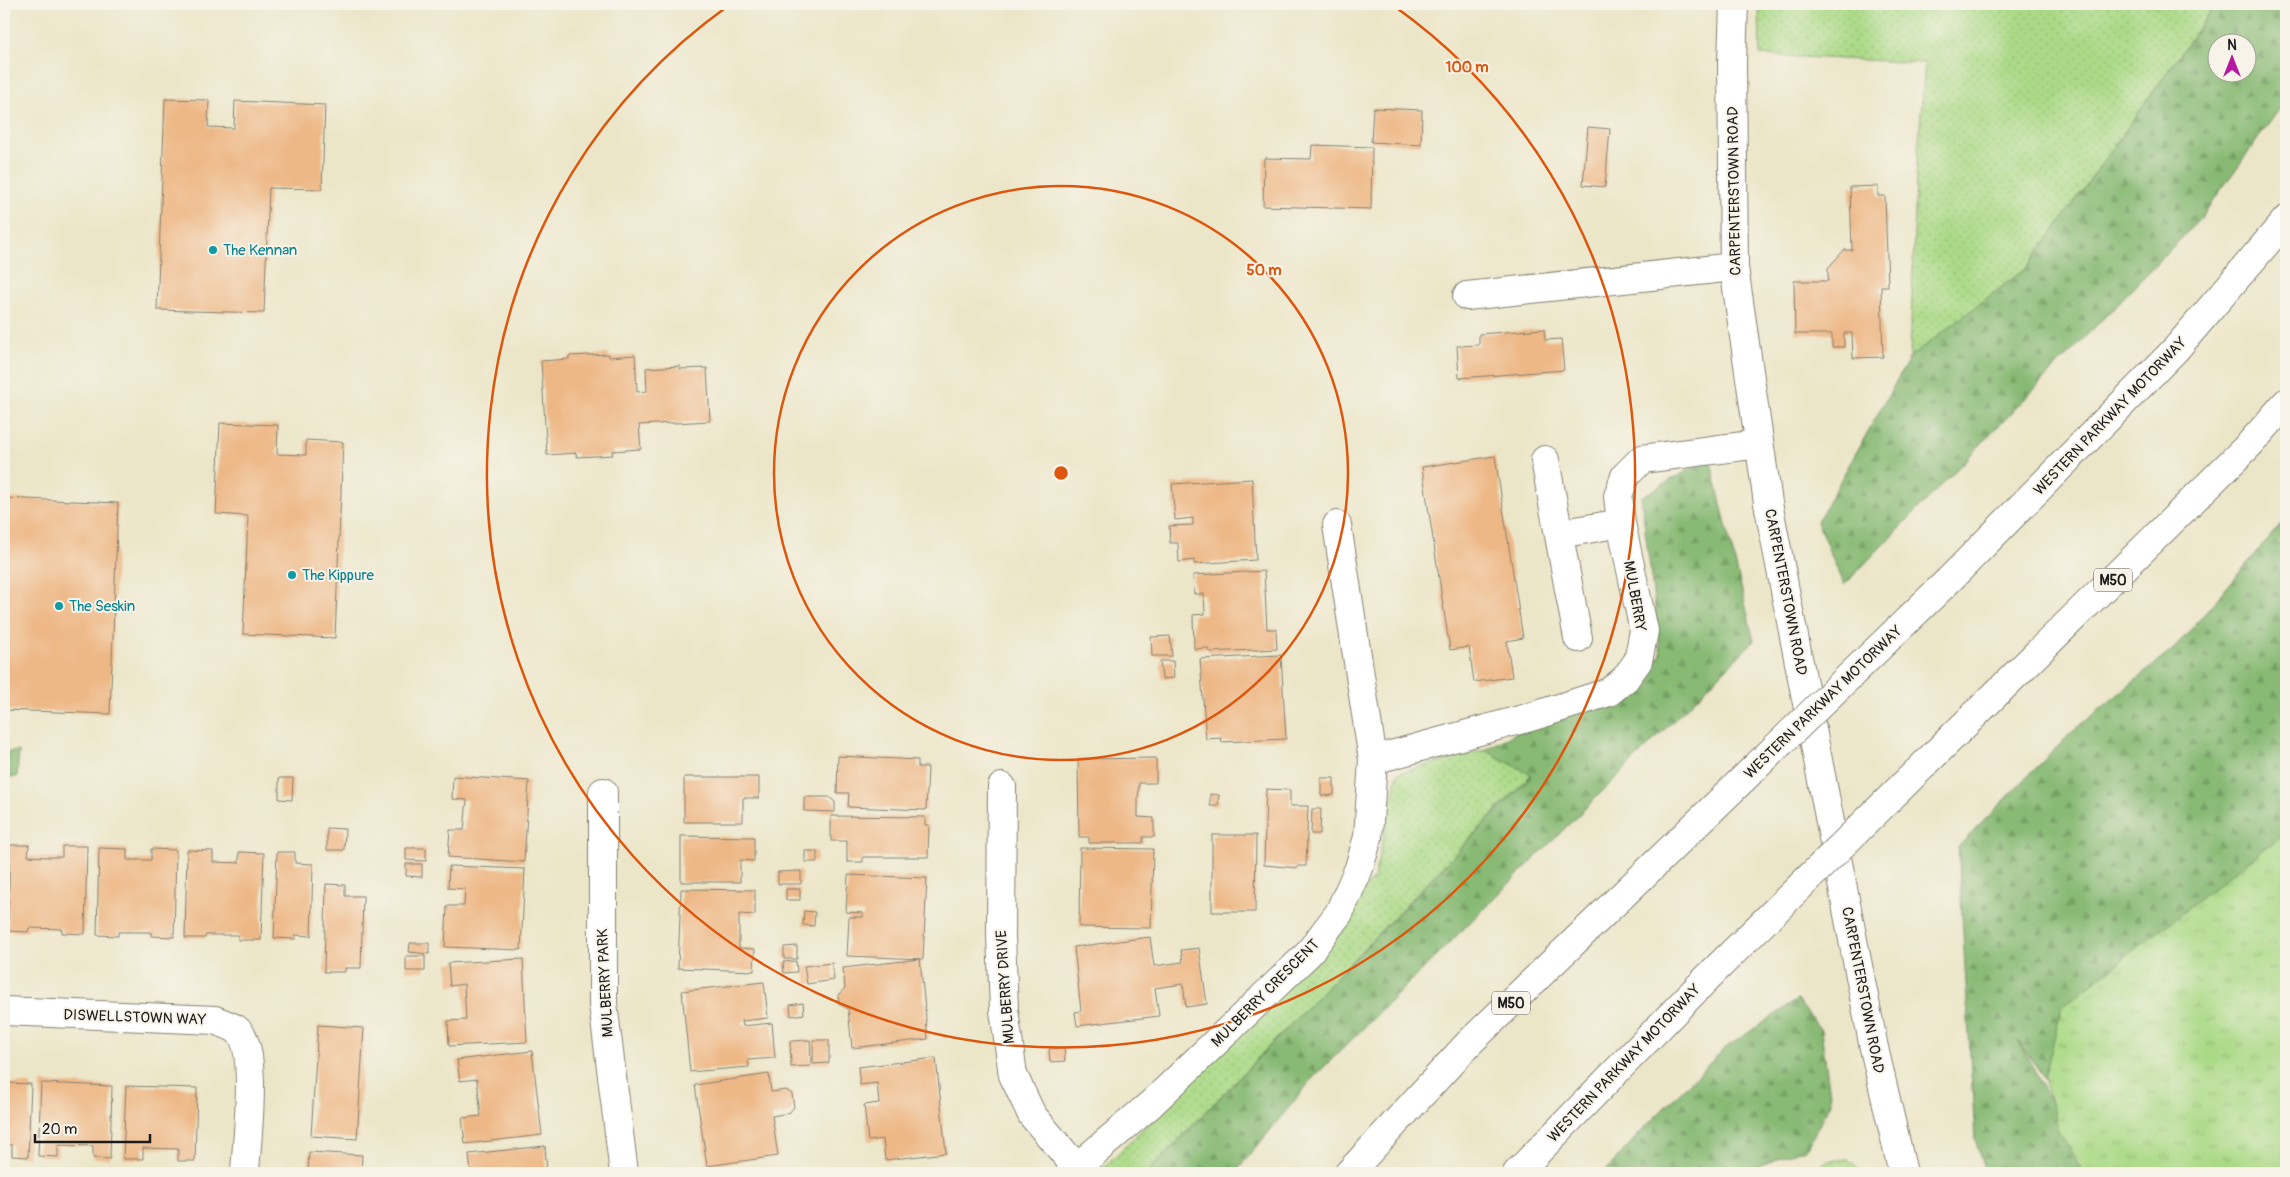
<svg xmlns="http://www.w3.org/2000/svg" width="2290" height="1177" font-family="Pangolin,sans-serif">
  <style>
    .grass { fill: url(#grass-dots); stroke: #647b52 }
    .forest { fill: url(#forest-firs); stroke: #526b48; fill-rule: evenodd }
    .park { fill: url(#park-tufts); stroke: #647b52 }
    .building { fill: #eeb886 }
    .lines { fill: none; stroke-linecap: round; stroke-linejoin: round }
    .minor-casing { stroke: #848172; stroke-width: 30 }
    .highway-casing { stroke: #848172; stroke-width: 30 }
    .minor { stroke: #fff; stroke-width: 28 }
    .highway { stroke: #fff; stroke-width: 28 }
    .highway-bridge-casing { stroke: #848172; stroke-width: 30; stroke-linecap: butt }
    .highway-bridge { stroke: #fff; stroke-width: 28 }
    .ring { fill: none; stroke: #de560d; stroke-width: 2.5 }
    .culture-dot { fill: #0f9aa8; stroke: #f7f3e8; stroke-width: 2 }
    .labels { text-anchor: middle; stroke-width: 4; stroke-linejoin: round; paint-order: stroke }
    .shield { fill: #f7f3e8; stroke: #5e5c59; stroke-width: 1 }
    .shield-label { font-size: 14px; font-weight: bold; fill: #1c1c1c }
    .street-label { font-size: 15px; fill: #1c1c1c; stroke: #f7f3e8 }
    .culture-label { font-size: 15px; fill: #0d838f; stroke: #f7f3e8; text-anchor: start }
    .centre { fill: #de560d; stroke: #f7f3e8; stroke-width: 2.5 }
    .ring-label { font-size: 15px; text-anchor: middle; font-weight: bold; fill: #de560d; stroke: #f7f3e8; stroke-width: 4; stroke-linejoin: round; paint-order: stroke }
  </style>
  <defs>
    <pattern id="grass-dots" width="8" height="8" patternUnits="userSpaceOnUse" patternTransform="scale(1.25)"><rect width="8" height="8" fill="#abda87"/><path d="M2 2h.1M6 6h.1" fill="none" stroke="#93ba74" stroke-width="1.8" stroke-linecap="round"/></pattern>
    <pattern id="forest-firs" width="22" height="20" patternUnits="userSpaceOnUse" patternTransform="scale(1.25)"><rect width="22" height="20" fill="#88ba74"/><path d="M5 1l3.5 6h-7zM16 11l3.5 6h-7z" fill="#759f64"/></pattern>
    <pattern id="park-tufts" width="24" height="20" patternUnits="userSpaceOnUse" patternTransform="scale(1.25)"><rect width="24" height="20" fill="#abda87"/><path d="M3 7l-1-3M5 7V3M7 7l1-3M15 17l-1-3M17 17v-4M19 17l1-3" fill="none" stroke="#93ba74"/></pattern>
  </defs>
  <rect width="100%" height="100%" fill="#f7f3e8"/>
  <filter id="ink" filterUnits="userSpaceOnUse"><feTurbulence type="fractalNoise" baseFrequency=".02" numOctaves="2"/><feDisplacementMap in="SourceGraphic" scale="10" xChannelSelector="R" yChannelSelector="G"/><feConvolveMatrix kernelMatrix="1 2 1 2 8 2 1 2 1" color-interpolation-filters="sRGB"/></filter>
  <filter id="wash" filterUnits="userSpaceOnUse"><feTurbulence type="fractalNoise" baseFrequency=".0096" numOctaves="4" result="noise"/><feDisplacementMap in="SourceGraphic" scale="20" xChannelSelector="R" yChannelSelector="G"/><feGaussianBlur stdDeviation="1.12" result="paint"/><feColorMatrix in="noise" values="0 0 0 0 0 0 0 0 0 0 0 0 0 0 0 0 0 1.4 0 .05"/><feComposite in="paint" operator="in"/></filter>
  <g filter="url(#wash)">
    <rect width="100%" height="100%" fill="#ece6c9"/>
    <!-- grass -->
    <path class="grass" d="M1759,4H2216L2028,267L1910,357L1916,177L1925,63L1760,55Z
      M1484,750L1532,774L1147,1173H1098L1235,1038L1374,878L1398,773Z
      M1848,1159L1863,1173H1810L1827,1161Z"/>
    <!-- forest -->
    <path class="forest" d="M2216,4H2286V100L2200,219L1844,585L1817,522L1910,357L2028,267ZM2218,42H2248V72H2218Z
      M1710,458L1754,641L1313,1078L1235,1173H1147L1532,775L1484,750L1661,656L1641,497Z
      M2286,518V832L2062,1007L2044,1079L2018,1040L2088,1173H1985L1975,1139L1958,847L2070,734L2176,647Z
      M19,751L17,777H4V752Z
      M1797,1000L1821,1030L1831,1102L1807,1148L1753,1168L1745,1173H1604L1650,1122L1724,1049Z"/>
    <!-- park -->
    <path class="park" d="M2286,832V1173H2084L2059,1131L2044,1079L2062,1007Z"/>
    <g id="blocks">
      <!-- building -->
      <path class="building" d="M165,99L209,100L208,127L234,128L235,101L325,105L322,189L269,188L264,313L157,310Z
        M1373,108L1422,110L1421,145L1371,142Z
        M1588,127L1610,129L1605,187L1583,185Z
        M1312,145L1372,147L1371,209L1263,206L1264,158L1311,159Z
        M1878,186V196H1885L1888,286H1881L1883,357L1853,358L1852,333H1844V347H1832V334H1795L1794,281H1828V268L1844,250H1852L1850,187Z
        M1544,329L1545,340L1561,339L1564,370L1459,378L1457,346L1479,345V334Z
        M609,354V357L635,355L637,392L647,391L646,368L680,366V369L707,368L710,421L639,425L641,449L612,451L613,455L577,457L576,453L547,455L541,361L569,359V356Z
        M220,423L278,425L277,454L306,455V440L343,442L335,638L243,634L248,516L216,514Z
        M1495,456L1523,638L1507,641L1512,677L1474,682L1469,647L1450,650L1422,467Z
        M1252,479L1256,560L1194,564V560L1179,562L1178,543H1170L1169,526L1193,525V518L1175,520L1172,484Z
        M4,498L118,503L110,714L4,710Z
        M1264,571L1267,629H1276L1277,649L1209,652L1208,648L1194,649L1193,615L1205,614L1204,594H1194L1193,575Z
        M1170,636L1172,656H1152L1151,637Z
        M1281,655L1286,739L1222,742L1221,738L1206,739L1200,659Z
        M1160,661H1173L1174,678L1162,679Z
        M838,756L918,760V767H928L926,810L848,807L849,793H837Z
        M1156,758V783H1139L1138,800V817L1154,818V837H1143V843H1089V837H1079L1078,759Z
        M453,776L529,781L524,862L448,857L450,830H464L467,800L452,799Z
        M684,777H759V798H743V822H684Z
        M279,778H293L292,800L279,799Z
        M1321,778H1334V795L1321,796Z
        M1266,789L1290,790V806H1308L1306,866H1298V868L1264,865Z
        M1210,794L1219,795L1218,806H1210Z
        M804,797H829L835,802V812L804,811Z
        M1312,809H1321L1320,834H1311Z
        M831,816L925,817V825H929L928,857H863V862H847V841H831Z
        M327,828L345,829L344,850H327Z
        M1212,835H1256L1255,912H1212Z
        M681,836L754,837V861L740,860V882H681Z
        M10,845H29L28,856L47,857H62V846H87L85,934L62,933V929L29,928L28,932L8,931Z
        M99,848L127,849V860H151V849L176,850L174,937L151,936V932H118V936L97,935Z
        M406,848H426V861L406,860Z
        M1080,848L1153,849L1151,928L1079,927Z
        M187,850L213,851V862L239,863V852L264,853L261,940H238V935H206L205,938H185Z
        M805,851H817V862H805Z
        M277,852H295V863L313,864L311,936L295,935V939L274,938Z
        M406,864H422V877L406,876Z
        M449,866L525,869L521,950L445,947L447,906H464L465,889L448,888Z
        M801,871V884H778V872Z
        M848,875L927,878L923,959L847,956L849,917H863V913L846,912Z
        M326,884L345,885V896H363L361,968H345V972H324Z
        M681,889L755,890V915L739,914V948L755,949L754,971L678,968Z
        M786,889H800V900H786Z
        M804,911L815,912L814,926L803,925Z
        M1150,937L1154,966L1183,962L1181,950L1199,948L1207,1004L1186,1007L1183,984L1155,988L1159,1016L1077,1026L1075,1012L1081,1011L1074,947Z
        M410,943H429V954L409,952Z
        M797,946V959H784V947Z
        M406,956H425V971H406Z
        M523,959L527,1042L449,1046L448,1021L466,1020L464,984L450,986L448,963Z
        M920,959L928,1039L852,1048L848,1009L839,1004L838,995L845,988L843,968Z
        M796,961L797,972L784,973L783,962Z
        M832,963L834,980L807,984L804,966Z
        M764,982L768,1018L742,1021L743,1026L772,1023L775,1058L748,1060L749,1067L690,1072L682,991Z
        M803,1003L804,1014L791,1016L790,1005Z
        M318,1025L364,1028L357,1139L311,1136Z
        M810,1040L811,1066L791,1067L790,1041Z
        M813,1040H829V1063L813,1064Z
        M1064,1048L1065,1061L1050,1062L1049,1049Z
        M532,1051L542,1135L465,1144L462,1118L481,1116L477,1079L460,1081L457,1060Z
        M936,1058L946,1153L885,1160L883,1139L868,1141L864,1105L879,1103L877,1083L860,1085L858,1067Z
        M769,1074L771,1092L786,1090L792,1094L794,1107L789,1113L772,1116L778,1156L707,1166L695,1085Z
        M4,1083L31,1084L28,1157L12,1156V1145L4,1144Z
        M41,1083L112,1086L110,1159L93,1158V1146L58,1145V1157L38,1156Z
        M126,1086L197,1088L195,1161H178V1149L143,1148V1159H123Z
        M545,1146L547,1173H471L469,1154Z
        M309,1152L362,1155L361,1173H308Z"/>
    </g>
  </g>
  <g filter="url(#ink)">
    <use href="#blocks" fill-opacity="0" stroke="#848172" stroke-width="1"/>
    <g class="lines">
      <!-- minor casing -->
      <g class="minor-casing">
        <path id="minor" d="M1734,4L1732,63L1734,267L1768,503L1874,1048L1903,1173
          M1467,296L1734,267
          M1545,460L1578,638
          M1559,534L1621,523
          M1373,760L1534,716L1609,692L1625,679L1638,661L1644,631L1621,523L1618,496L1625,476L1642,459L1759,444
          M1002,787L1001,935L1004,1010L1013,1075L1032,1115L1076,1167
          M603,792V1004L624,1173
          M4,1011L215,1020C221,1023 230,1025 236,1029C260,1045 246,1145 245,1173
          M1070,1173L1151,1104L1308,954L1339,913L1359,868L1368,837L1373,760L1337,525"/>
      </g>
      <!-- highway casing -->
      <g class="highway-casing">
        <path id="highway" d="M1949,580L2175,350L2286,220
          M1936,753L2250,444L2286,403
          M1349,1173L1469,1043L1680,840
          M1517,1173L1712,973"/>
      </g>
      <!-- minor -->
      <use href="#minor" class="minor"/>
      <!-- highway -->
      <use href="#highway" class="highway"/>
      <!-- highway-bridge casing -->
      <g class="highway-bridge-casing">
        <path id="highway-bridge" d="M1680,840L1949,580
          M1712,973L1936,753"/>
      </g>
      <!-- highway-bridge -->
      <use href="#highway-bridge" class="highway-bridge"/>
    </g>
  </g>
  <!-- distance rings -->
  <g class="ring">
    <circle cx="1061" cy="473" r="287"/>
    <path d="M1394 6A574 574 0 1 1 728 6"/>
  </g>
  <!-- markers -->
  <g class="culture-dot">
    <circle cx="213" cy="250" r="5"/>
    <circle cx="292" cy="575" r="5"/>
    <circle cx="59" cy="606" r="5"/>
  </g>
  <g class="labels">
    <!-- shield labels -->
    <g class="shield">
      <rect x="2094" y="568.5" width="38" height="23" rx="4"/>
      <rect x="1492" y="991.5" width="38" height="23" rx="4"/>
    </g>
    <g class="shield-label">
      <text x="2113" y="585">M50</text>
      <text x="1511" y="1008">M50</text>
    </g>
    <!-- street labels -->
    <g class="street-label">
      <text transform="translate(1734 191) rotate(-91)" y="5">CARPENTERSTOWN ROAD</text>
      <text transform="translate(2110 416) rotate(-46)" y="5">WESTERN PARKWAY MOTORWAY</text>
      <text transform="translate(1786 592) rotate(79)" y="5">CARPENTERSTOWN ROAD</text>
      <text transform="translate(1635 596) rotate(80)" y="5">MULBERRY</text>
      <text transform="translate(1823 702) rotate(-44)" y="5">WESTERN PARKWAY MOTORWAY</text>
      <text transform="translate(605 983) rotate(-93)" y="5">MULBERRY PARK</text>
      <text transform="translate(1005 987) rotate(-94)" y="5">MULBERRY DRIVE</text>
      <text transform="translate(1863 990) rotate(79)" y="5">CARPENTERSTOWN ROAD</text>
      <text transform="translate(1265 993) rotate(-45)" y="5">MULBERRY CRESCENT</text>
      <text transform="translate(135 1017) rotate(2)" y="5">DISWELLSTOWN WAY</text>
      <text transform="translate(1624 1063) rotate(-46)" y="5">WESTERN PARKWAY MOTORWAY</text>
    </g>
    <!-- culture labels -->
    <g class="culture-label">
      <text x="223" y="255">The Kennan</text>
      <text x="302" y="580">The Kippure</text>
      <text x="69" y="611">The Seskin</text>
    </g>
  </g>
  <circle cx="1061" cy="473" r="8" class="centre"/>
  <g class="ring-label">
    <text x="1467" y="72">100 m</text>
    <text x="1264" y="275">50 m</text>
  </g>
  <!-- margin -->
  <rect width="2290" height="1177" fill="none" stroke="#f7f3e8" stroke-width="20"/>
  <!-- north arrow -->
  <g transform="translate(2232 58)"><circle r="24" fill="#f7f3e8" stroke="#9f9d96"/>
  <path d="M0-4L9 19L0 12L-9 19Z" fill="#b5179e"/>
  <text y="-8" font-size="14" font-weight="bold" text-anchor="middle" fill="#1c1c1c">N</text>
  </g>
  <!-- scale -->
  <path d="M35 1134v8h115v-8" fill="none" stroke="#1c1c1c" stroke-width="2.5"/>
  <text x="42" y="1134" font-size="15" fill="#1c1c1c" stroke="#f7f3e8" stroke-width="4" paint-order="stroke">20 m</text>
</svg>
